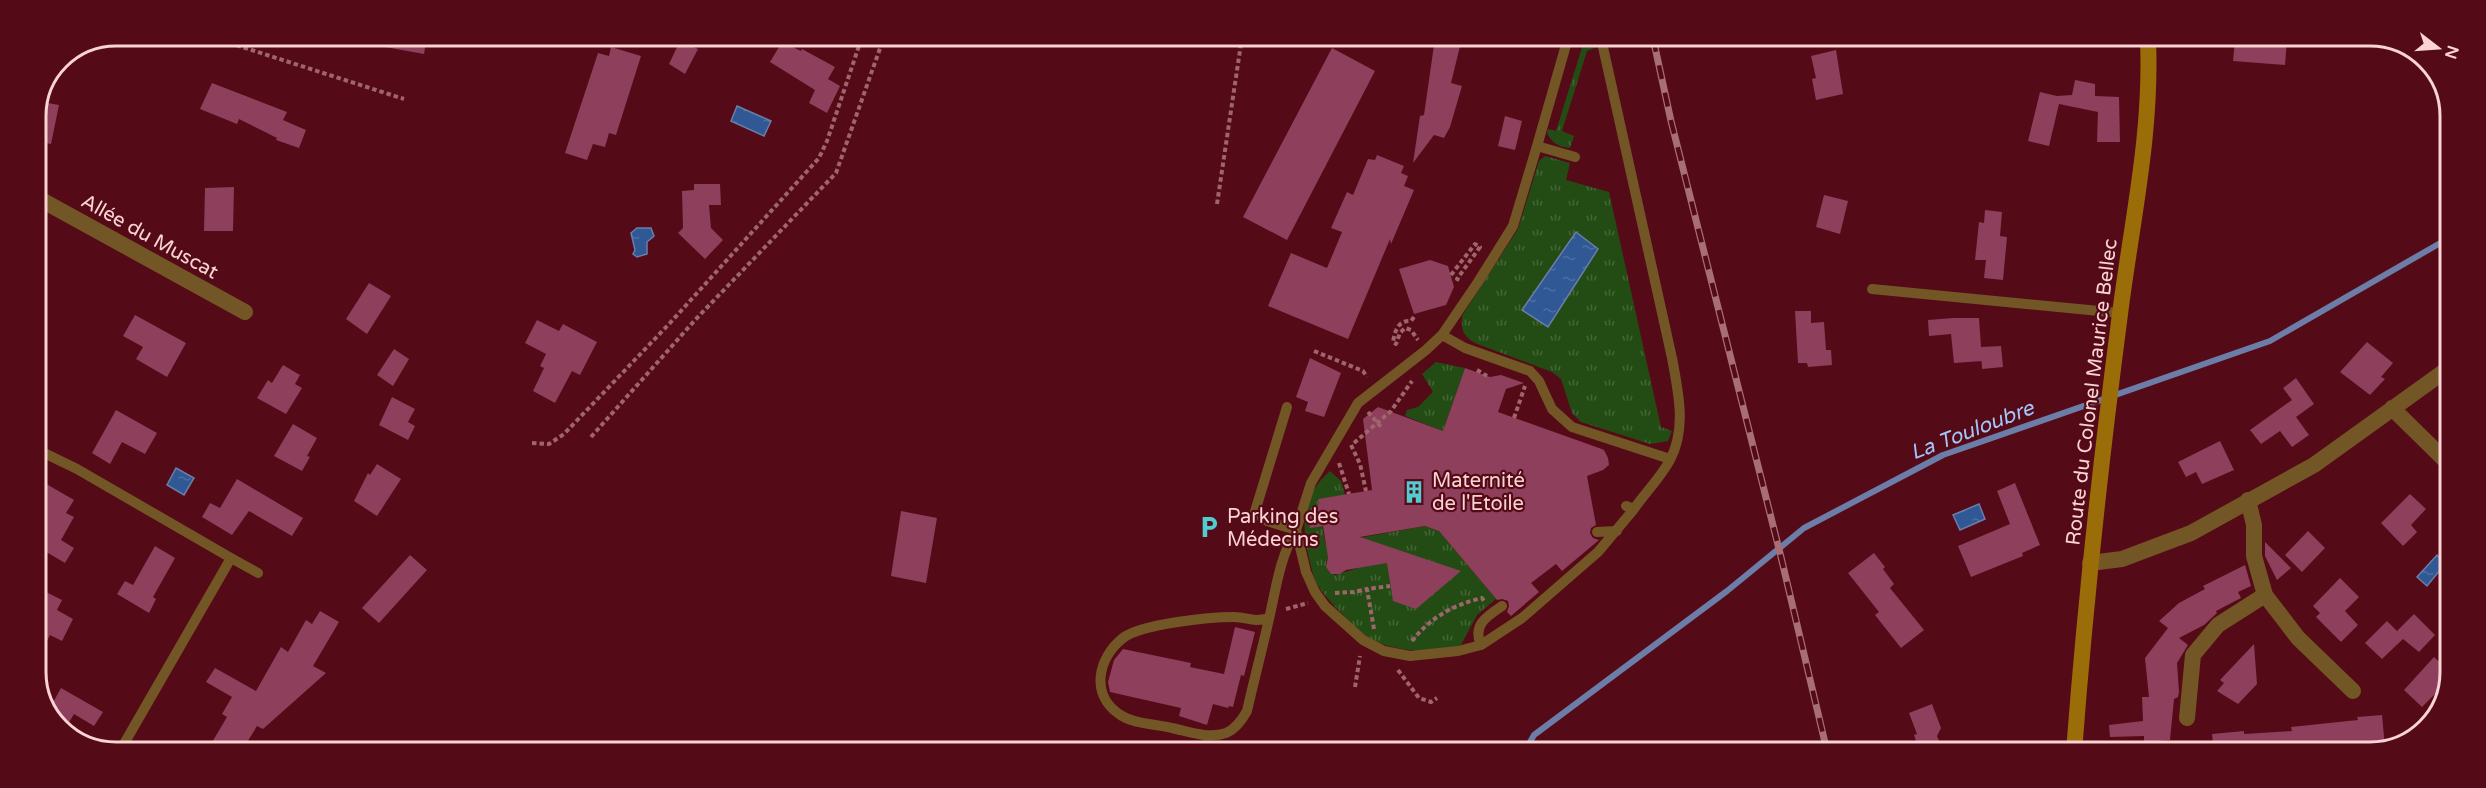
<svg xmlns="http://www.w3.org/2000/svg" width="2486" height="788" font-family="'Varela Round',sans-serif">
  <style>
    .grass { fill: url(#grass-tufts) }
    .water { fill: url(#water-ripples); stroke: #6c7da8; stroke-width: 1.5 }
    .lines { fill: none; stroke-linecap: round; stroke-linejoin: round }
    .stream { stroke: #6c7da8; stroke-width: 6 }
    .building { fill: #8d3f5c }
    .path { stroke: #9f656c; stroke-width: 4; stroke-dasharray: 4.5 3; stroke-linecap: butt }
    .service { stroke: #735625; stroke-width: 10 }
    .minor { stroke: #735625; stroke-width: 16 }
    .secondary { stroke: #9b6d09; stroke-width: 16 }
    .rail-casing { stroke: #a76f75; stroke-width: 7 }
    .rail { stroke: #550a17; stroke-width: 4.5; stroke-dasharray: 14; stroke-linecap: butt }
    .labels { text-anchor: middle; stroke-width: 4.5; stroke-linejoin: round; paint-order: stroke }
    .street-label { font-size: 20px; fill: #fad4d4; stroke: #550a17 }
    .poi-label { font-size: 20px; fill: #fad4d4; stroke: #550a17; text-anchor: start }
    .water-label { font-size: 21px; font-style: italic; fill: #a2c5fa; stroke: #550a17 }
    .rim { fill: none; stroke: #fad4d4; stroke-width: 3 }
  </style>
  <defs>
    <pattern id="grass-tufts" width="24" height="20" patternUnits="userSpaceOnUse" patternTransform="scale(1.5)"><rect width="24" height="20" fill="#234c14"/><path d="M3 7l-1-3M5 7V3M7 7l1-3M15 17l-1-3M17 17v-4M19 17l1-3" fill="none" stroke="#446535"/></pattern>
    <pattern id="water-ripples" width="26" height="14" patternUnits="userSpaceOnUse" patternTransform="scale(1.5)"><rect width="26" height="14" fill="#2f5895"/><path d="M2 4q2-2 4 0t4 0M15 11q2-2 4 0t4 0" fill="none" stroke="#4e6fa3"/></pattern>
  </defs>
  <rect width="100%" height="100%" fill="#550a17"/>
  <!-- grass -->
  <path class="grass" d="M1585,38H1596L1597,47L1587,51L1562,131L1574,136L1570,148C1559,147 1552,143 1547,133L1548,129L1556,131Z
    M1545,156L1570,163L1566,180L1609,192L1661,427L1672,431L1668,441L1650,444L1581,422L1572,413L1561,379L1552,372L1475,343C1463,336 1461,330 1462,316L1518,229L1539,161Z
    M1436,362L1465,368L1443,431L1405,416L1407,410L1418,407L1433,392L1422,374Z
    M1330,471L1341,481L1345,495L1318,499L1325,542L1330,551L1326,563L1328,570L1335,575L1358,568L1353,539L1425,526L1439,531L1496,599L1477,615L1461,645C1436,655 1391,652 1368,637C1354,627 1322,596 1315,580C1312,572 1310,562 1308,554C1301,520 1303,495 1330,471Z"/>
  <!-- water -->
  <path class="water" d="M737,106L771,121L764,136L731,121Z
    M651,228L654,236L647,242V254L637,257L633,254L635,250L631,233L637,228Z
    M1576,232L1598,249L1548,327L1522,310Z
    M176,468L194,478L184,495L167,485Z
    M1979,504L1985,519L1960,530L1953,515Z
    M2437,555L2445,564L2427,586L2417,577Z"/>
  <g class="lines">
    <!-- stream -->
    <path class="stream" d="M1525,751L1534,735L1727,591L1804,528L1943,455L2270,341L2449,238"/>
  </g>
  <!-- building -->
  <path class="building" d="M375,36H427L424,54L374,45Z
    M1435,38H1462L1451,83L1462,86L1450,127L1444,138L1434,135L1413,163L1420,116L1424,115Z
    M2235,39H2287L2285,65L2233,61Z
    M680,41L698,49L685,74L669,64Z
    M782,42L801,51L802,49L835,67L828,79L840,86L827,113L809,103L815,90L770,62Z
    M611,47L641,56L616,135L609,133L605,147L593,144L587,160L565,153L598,53L609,56Z
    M1332,48L1375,71L1287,240L1243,217Z
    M1836,50L1843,94L1816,100L1812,79L1816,78L1811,56Z
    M2075,80L2095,84V96L2119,97L2120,142H2097L2098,112L2059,104L2049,146L2028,141L2040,92L2057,96L2072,95Z
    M212,83L287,112L283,120L306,130L299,148L276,140L277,138L239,119L237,124L200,109Z
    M42,102L59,105L51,144L36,141V116Z
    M1505,116L1522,121L1515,150L1498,146Z
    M1377,155L1404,166L1401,173L1408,176L1404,186L1414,190L1391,244L1390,239L1348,339L1268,306L1291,253L1327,268L1342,232L1331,228L1347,192L1353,195L1368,159L1375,160Z
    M694,184H720L721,205H709L711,228L723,240L705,259L678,233L683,228L682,191L694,190Z
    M234,187L233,231H204L205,188Z
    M1824,195L1848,201L1840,234L1816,227Z
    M1985,210L2002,212L2000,236L2007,237L2003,280L1984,278L1986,260H1975L1979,222L1984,223Z
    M1430,260L1448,266L1454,287L1446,305L1414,314L1399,269Z
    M369,283L391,296L367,334L346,319Z
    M1795,311H1811V323L1824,322L1826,350H1831L1832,365L1808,367L1807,363H1798Z
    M135,315L186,343L167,377L136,359L143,347L123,336Z
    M1953,318H1979L1982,361L1954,363L1951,334L1929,336L1928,320Z
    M537,320L559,331L563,324L597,342L580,375L572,371L555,403L533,391L544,368L540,366L546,354L525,343Z
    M2367,342L2393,363L2381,377L2385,379L2370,395L2340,372Z
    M2001,346L2003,367L1982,369L1981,347Z
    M394,349L409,359L393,386L377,375Z
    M1310,358L1341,373L1324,417L1305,411L1308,402L1296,397Z
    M283,365L300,375L295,384L302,388L286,414L257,398L268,380L272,383Z
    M1465,368L1490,377L1501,375L1524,383L1506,389L1498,412L1599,448L1604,450L1608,458L1609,465L1603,470L1587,476L1596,525L1591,528L1590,533L1593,538L1599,540L1562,571L1556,564L1531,583L1539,592L1511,616L1507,612L1509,606L1508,601L1502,599L1497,600L1439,531L1425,526L1360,537L1461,571L1416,609L1393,601L1387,563L1346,570L1340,574H1331L1326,567L1328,557L1323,526L1310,528L1308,517L1311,508L1319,505L1318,499L1372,490L1363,419L1378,407L1443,431Z
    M2296,378L2314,404L2296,417L2309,435L2292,447L2280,431L2261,444L2250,430L2292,400L2283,388Z
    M392,397L415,409L408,422L415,426L408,440L379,425Z
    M116,410L157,433L145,454L122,442L110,464L92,453Z
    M293,424L317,438L307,456L310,457L302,471L274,456Z
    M2220,441L2234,470L2202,484L2196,472L2186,477L2178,462Z
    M377,464L401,479L377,516L354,501L368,473L370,475Z
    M36,478L74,500L66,513L74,517L61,540L74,548L65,563L36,546V513L44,500L36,496Z
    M237,479L303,518L292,536L249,511L232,535L202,517L210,503L220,508Z
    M2015,483L2040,545L2022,553L2023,556L1971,577L1958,546L2010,524L1997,491Z
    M2410,494L2426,509L2411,525L2417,532L2403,546L2381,523Z
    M901,511L937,518L926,583L891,576Z
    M2308,531L2325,548L2302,572L2285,555Z
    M2265,542L2291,568L2277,580L2265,556Z
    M155,546L175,558L153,597L156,599L149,613L117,594L125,581L133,585Z
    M1874,553L1885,567L1883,569L1894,584L1890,588L1924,630L1901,648L1875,615L1879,612L1848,573Z
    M410,555L427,570L379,623L362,608Z
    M2245,565L2251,586L2238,592L2241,598L2216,611L2217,613L2204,625L2179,638L2188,645L2177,663L2179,692L2178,697L2174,699L2170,740L2144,742V736L2110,737L2109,725L2143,721L2142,697H2149L2145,658L2168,628L2159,621L2179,603L2205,589L2203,586Z
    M2340,578L2359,597L2345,611L2358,625L2341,642L2316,617L2320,613L2313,606Z
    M36,587L62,600L57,610L73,619L62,641L50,635L36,662Z
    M320,611L339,622L313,666L326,673L263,729L257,726L243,749H208L227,717L222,714L232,697L206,682L215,668L256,691L281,647L288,652L306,620L312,624Z
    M2414,614L2435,635L2419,652L2403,639L2382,659L2365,643L2387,621L2397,631Z
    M1235,627L1255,632L1244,676L1241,675L1233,707L1229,706L1228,708L1213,704L1207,725L1179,716L1181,708L1110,692L1108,682L1114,660L1123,649L1191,663L1190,667L1224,674Z
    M2254,644L2257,684L2238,704L2217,691L2224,683L2220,680Z
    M2434,657L2447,669V682L2422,707L2404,690Z
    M61,688L103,712L94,726L74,714L65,729L53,721L49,710Z
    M1932,704L1941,728L1937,736L1943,751H1915L1916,741L1914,735L1917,734L1909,713Z
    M2382,715L2385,747L2375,751L2214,752L2212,734L2244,731V734L2292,731L2291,727L2358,720L2357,717Z"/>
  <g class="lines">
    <!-- path -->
    <path class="path" d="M208,36L404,99
      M1217,204L1242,37
      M1451,275L1475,244L1480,247L1457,279L1462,281
      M1414,317L1411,321C1398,320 1395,331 1393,342L1396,344L1400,333L1405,328L1411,330L1418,340
      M1314,351L1363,371L1367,377
      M1477,370L1487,376
      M1368,412L1383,429
      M1514,418L1525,386
      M591,437L696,319L836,173L884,37
      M532,443L549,444L564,434L670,323L819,158L827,141L862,37
      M1354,443L1391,411L1412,381
      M1351,445L1360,464L1366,491
      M1339,463L1349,494
      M1335,593L1354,592L1367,589
      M1286,609L1308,603
      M1374,629L1367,589L1390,586
      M1412,641C1431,617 1453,605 1482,598L1485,603
      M1398,670L1419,698L1431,702L1437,698
      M1355,687L1360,656"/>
    <!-- service -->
    <path class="service" d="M1568,38L1537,146L1575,157
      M1601,38L1672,358C1678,391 1687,428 1670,460C1661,477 1645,493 1634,509L1626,506
      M1537,146L1513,226L1478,282L1442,335L1426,350L1358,403L1311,483L1296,530L1306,572L1315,592L1325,606L1363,640L1384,651L1410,656L1458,651L1481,645L1522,618L1598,552L1634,509
      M1872,289L2120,313
      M1442,335L1465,348L1530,371L1539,381L1552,409L1572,427L1670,459
      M36,449L77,469L231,558L121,749
      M1253,518L1287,407
      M1267,521L1296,530C1280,557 1276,588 1269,619C1262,650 1254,680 1247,711C1242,720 1236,729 1226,733C1208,739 1190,732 1172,728C1157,724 1132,724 1119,714C1090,694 1098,658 1123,638C1141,624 1209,617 1234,617C1249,617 1251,623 1269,618
      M1597,532L1617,531
      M231,558L258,573
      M1481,645C1472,625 1487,616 1502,606"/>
    <!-- minor -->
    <path class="minor" d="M36,197L245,312
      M2392,408L2448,463
      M2248,500L2254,525V556L2265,595L2298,638L2353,691
      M2090,563L2122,559L2191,533L2314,465L2449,368
      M2187,718L2193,655L2218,625L2265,595"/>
    <!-- secondary -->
    <path class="secondary" d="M2074,752C2085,605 2101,459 2120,314C2132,219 2152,135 2148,39"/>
    <!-- rail casing -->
    <g class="rail-casing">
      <path id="rail" d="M1653,38L1671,121L1781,557L1827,751"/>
    </g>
    <!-- rail -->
    <use href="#rail" class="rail"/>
  </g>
  <!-- icons -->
  <defs>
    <g id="building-bare" transform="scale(1.8)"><path d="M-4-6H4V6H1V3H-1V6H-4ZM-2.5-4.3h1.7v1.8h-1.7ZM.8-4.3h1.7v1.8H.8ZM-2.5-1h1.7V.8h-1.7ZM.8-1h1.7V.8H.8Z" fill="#51ccd1" stroke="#550a17" stroke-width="2.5" paint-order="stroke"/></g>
    <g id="parking-bare" transform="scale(1.8)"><path d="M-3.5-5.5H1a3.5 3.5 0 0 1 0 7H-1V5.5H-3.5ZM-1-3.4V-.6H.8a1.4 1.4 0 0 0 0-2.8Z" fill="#51ccd1" stroke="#550a17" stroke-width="2.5" paint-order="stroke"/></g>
  </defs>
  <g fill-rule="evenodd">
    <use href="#building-bare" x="1414" y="492"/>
    <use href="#parking-bare" x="1209" y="527"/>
  </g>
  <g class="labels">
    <!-- street labels -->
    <g class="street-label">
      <text transform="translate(150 236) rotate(29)" y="7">Allée du Muscat</text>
      <text transform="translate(2091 392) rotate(-83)" y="7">Route du Colonel Maurice Bellec</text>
    </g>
    <!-- poi labels -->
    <g class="poi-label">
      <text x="1432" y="487">Maternité<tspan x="1432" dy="23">de l'Etoile</tspan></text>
      <text x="1227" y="523">Parking des<tspan x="1227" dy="23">Médecins</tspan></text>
    </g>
    <!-- water labels -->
    <g class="water-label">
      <text transform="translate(1972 430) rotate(-21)" y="7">La Touloubre</text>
    </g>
  </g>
  <!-- crop -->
  <path d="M0 0H2486V788H0ZM116 46H2370A70 70 0 0 1 2440 116V672A70 70 0 0 1 2370 742H116A70 70 0 0 1 46 672V116A70 70 0 0 1 116 46Z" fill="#550a17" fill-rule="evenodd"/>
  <path class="rim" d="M116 46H2370A70 70 0 0 1 2440 116V672A70 70 0 0 1 2370 742H116A70 70 0 0 1 46 672V116A70 70 0 0 1 116 46Z"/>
  <!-- north arrow -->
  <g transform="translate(2438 48) rotate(107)" stroke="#550a17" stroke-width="4.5" paint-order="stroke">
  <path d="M0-4.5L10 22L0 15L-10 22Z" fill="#fad4d4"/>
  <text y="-9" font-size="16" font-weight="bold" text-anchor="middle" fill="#fad4d4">N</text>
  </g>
</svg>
